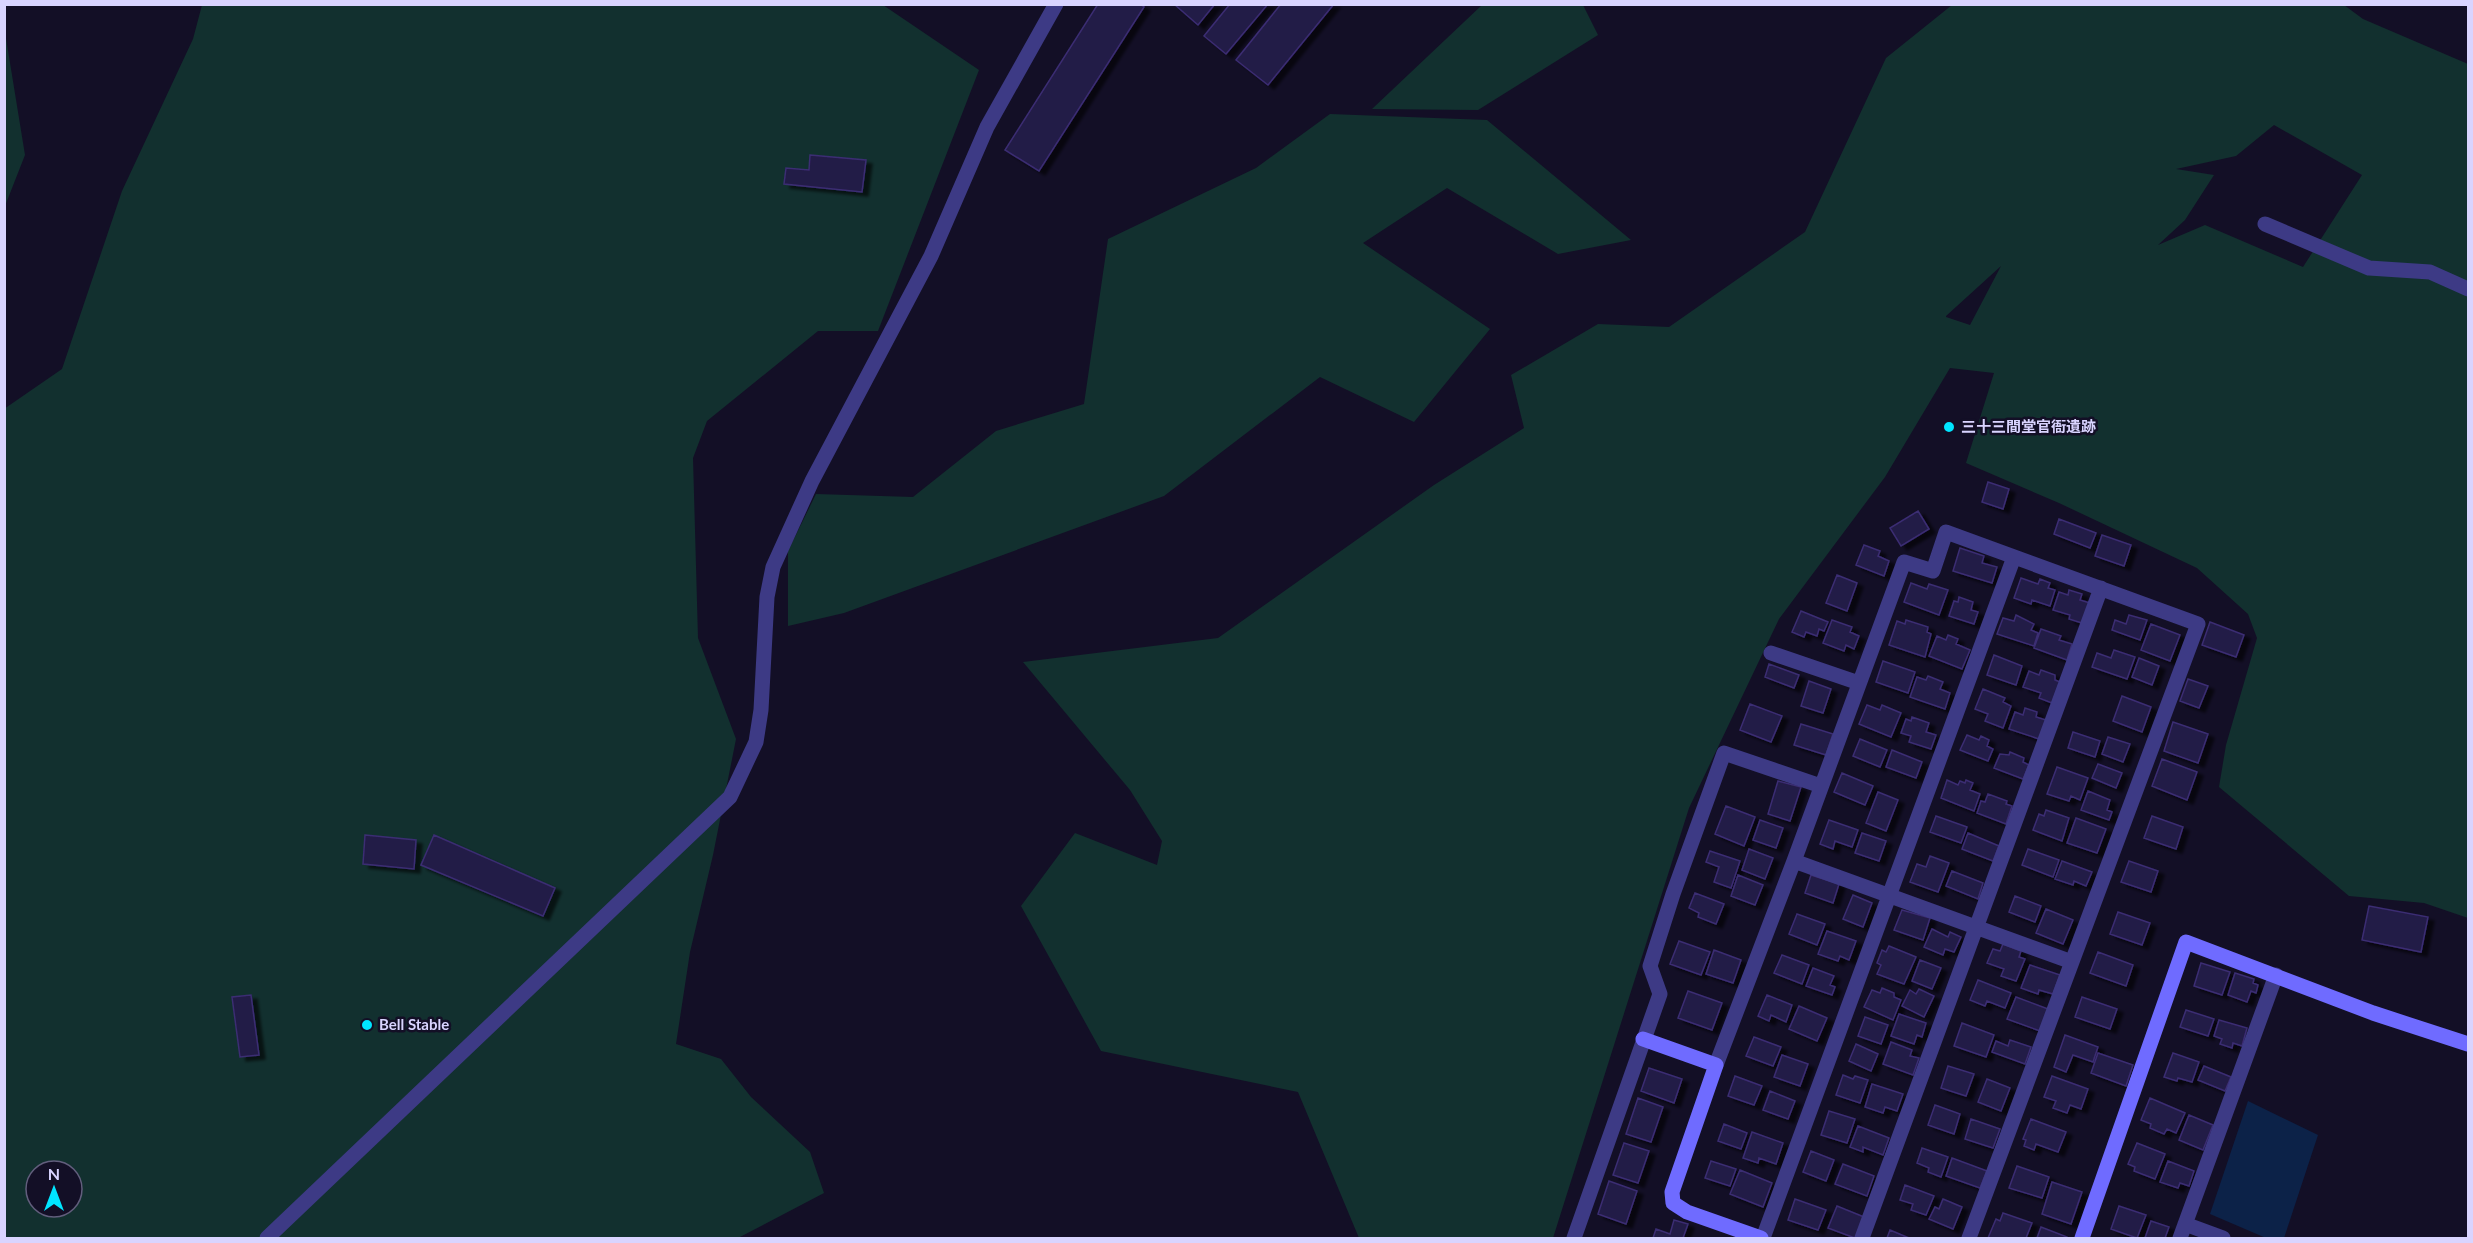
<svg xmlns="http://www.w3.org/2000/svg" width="2473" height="1243" font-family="Lato,'Noto Sans JP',sans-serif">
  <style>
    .green { fill: #12302f; fill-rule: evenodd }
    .water { fill: #0c2248 }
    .building { fill: #241b47; stroke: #3b2d73; stroke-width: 1.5; filter: url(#shadow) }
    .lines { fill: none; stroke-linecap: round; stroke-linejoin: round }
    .street { stroke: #3d3a85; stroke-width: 15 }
    .secondary { stroke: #6f6bff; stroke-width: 15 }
    .poi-dot { fill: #00e5ff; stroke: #130f26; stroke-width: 2 }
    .labels { text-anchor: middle; stroke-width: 5; stroke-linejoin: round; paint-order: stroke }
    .poi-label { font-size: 15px; font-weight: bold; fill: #d9d4ff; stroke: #130f26; text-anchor: start }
  </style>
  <defs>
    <filter id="shadow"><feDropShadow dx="6" dy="4" stdDeviation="1.5" flood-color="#0009"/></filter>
  </defs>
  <rect width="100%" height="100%" fill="#130f26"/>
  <!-- green -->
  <path class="green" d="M202,5H883L979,70L878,331H818L707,421L693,458L698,638L736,739L713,855L690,952L676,1044L721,1059L751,1097L810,1152L824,1193L738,1238H5L4,409L62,369L122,191L193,39ZM36,1171H72V1207H36Z
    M1482,5H1583L1598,35L1478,110L1372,109Z
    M1952,5H2344L2363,19L2468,64V918L2424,903L2349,896L2219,787L2226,745L2257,638L2248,614L2197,568L2059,503L1966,463L1994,373L1950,368L1885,477L1779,619L1689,808L1553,1238H1359L1298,1092L1101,1051L1021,906L1075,833L1157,865L1162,841L1130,790L1023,662L1218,638L1434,485L1524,428L1511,375L1598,324L1669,327L1805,232L1886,58ZM2274,125L2362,175L2303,267L2205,225L2158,245L2185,220L2214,175L2176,169L2236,156ZM2001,266L1970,325L1946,317V316Z
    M4,26L25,155L5,206H4Z
    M1330,114L1487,120L1631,240L1558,254L1447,188L1363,243L1490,329L1414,422L1320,377L1164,496L844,613L788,626V551L816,494L913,497L996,431L1084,404L1108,239L1256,168Z"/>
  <!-- water -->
  <path class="water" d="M2248,1101L2318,1135L2284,1238H2266L2210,1214Z"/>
  <!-- building -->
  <path class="building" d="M1098,4H1140L1144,7L1039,171L1005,150Z
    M1174,4H1215L1198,25Z
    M1230,4H1268L1226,54L1204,36Z
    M1281,4H1334L1268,85L1236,60Z
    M810,155L866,160L862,192L784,184L786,168L809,170Z
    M1988,482L2009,489L2003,509L1982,502Z
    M1918,511L1929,529L1901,546L1890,528Z
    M2059,519L2096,533L2090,548L2054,534Z
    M2102,535L2131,545L2124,566L2095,556Z
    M1864,545L1880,551L1878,556L1889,561L1884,576L1856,565Z
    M1960,548L1984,556L1982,563L1997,567L1992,583L1953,571Z
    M1837,575L1857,583L1847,611L1826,603Z
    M2021,578L2038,584L2040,579L2050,583L2048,588L2055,590L2050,606L2032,600L2031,604L2014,598Z
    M1911,583L1927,589L1929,584L1948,590L1939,615L1904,602Z
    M2069,590L2082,594L2080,600L2090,603L2082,623L2069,619L2070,615L2053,610L2059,592L2068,595Z
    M1959,597L1973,602L1971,610L1978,612L1974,624L1949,616L1954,601L1958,602Z
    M1801,611L1828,622L1824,631L1819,629L1817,636L1806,632L1804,637L1792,632Z
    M2016,615L2034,624L2031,630L2038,633L2034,646L1997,634L2003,618L2014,621Z
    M2129,615L2147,620L2140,640L2112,630L2115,620L2126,624Z
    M1832,620L1852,627L1850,632L1859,636L1854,649L1846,645L1844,651L1823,643Z
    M1906,620L1928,627L1927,632L1931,634L1925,657L1889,645L1897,621L1905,624Z
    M2210,622L2244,635L2236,657L2202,645Z
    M2151,624L2180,635L2170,661L2141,650Z
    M2041,629L2061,636L2059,640L2072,644L2067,660L2034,648Z
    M1948,635L1958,639L1956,644L1970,650L1962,669L1929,656L1937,636L1946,640Z
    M2114,650L2135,657L2127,679L2092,667L2097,653L2111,658Z
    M1994,655L2022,666L2016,685L1987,675Z
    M2139,658L2159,666L2152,685L2132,677Z
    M1883,661L1915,672L1908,693L1876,682Z
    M1769,664L1799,675L1794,688L1765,677Z
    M2041,670L2055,675V680L2060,682L2052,703L2039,698L2041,693L2023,687L2029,671L2039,675Z
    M1928,676L1943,682L1940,689L1950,693L1945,709L1910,697L1917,677L1926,680Z
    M2188,679L2208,686L2199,708L2180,701Z
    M1809,681L1831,689L1823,713L1801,706Z
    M1983,689L2005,698L2003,702L2011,706L2003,728L1985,721L1988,714L1975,709Z
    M2122,696L2151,707L2142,732L2113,721Z
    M1750,704L1782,716L1771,742L1740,730Z
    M1867,705L1880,710L1882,705L1901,713L1891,737L1859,724Z
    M2025,708L2037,712L2036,717L2046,720L2039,739L2009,729L2015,712L2023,715Z
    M1912,717L1929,723L1926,732L1936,735L1931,749L1909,742L1911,736L1901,733L1906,719L1911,721Z
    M2173,722L2208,734L2198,763L2164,751Z
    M1801,724L1833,734L1826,755L1794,745Z
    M2073,732L2100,741L2095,757L2068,748Z
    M1967,735L1979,740L1981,736L1989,740L1987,746L1993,749L1988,761L1960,750Z
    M2108,737L2130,744L2123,762L2102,754Z
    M1860,739L1887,750L1880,767L1853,756Z
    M1892,750L1922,762L1916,778L1886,767Z
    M2010,752L2024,758L2023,762L2029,765L2023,779L1994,768L2000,754L2009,755Z
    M2162,759L2197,772L2187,800L2152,786Z
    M2098,764L2122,773L2116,788L2092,778Z
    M2057,767L2088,778L2080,800L2071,796L2069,801L2047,794Z
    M1842,773L1873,786L1865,805L1834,792Z
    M1947,780L1958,785L1960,781L1965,783L1966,780L1973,783L1970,790L1980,794L1974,811L1941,798Z
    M1778,781L1801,787L1790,821L1768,814Z
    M2088,791L2110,800L2107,810L2112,812L2109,820L2081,810Z
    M1878,792L1898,800L1886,831L1866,823Z
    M1988,794L2007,801L2006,804L2012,806L2006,824L1977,813L1981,801L1985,802Z
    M1726,806L1755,817L1744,846L1715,834Z
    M2046,810L2069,818L2062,841L2033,830L2039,814L2044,816Z
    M1936,816L1967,827L1961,843L1930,832Z
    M2152,816L2183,827L2176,849L2144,838Z
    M2076,818L2106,829L2097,853L2067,843Z
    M1760,820L1783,828L1776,848L1753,840Z
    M1829,820L1858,830L1852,847L1835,841L1833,849L1820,844Z
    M1862,833L1886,841L1879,861L1855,853Z
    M1968,833L1999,846L1993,861L1962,849Z
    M365,835L416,840L414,869L363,864Z
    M434,835L555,888L543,916L421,865Z
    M1749,849L1773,858L1765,879L1742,870Z
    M2028,849L2059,860L2053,877L2022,865Z
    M1710,851L1740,861L1731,888L1714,882L1719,867L1706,862Z
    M1930,856L1949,863L1938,892L1910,882L1917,864L1926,867Z
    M2062,861L2092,872L2086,886L2074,881L2073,885L2055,879Z
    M2129,861L2158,871L2151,892L2121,882Z
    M1952,871L1983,883L1978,899L1946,886Z
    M1738,875L1763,885L1755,905L1731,896Z
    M1811,875L1839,884L1833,903L1805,893Z
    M1695,893L1724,904L1716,924L1698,917L1699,913L1689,908Z
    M1853,895L1872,903L1863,927L1843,919Z
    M2015,896L2041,906L2035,922L2009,912Z
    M2369,906L2428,917L2421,952L2362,940Z
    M2046,909L2073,920L2063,944L2036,933Z
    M1902,910L1930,918L1923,940L1894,930Z
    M2118,912L2150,923L2142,945L2110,934Z
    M1797,914L1825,924L1817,945L1789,934Z
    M1932,929L1948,937L1950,932L1961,937L1954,952L1945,949L1943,955L1924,947Z
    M1827,931L1856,941L1849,960L1840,956L1838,961L1818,954Z
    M1679,941L1710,952L1701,975L1670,964Z
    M2003,944L2021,951L2019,957L2025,959L2016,981L2001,976L2004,969L1987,963L1993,949L2000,951Z
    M1889,946L1916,957L1904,984L1877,974L1881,965L1877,963L1882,950L1886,952Z
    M1714,950L1741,960L1733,983L1706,974Z
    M2098,952L2133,965L2126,986L2090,973Z
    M1782,955L1809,965L1802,984L1774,973Z
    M1920,960L1941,968L1932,989L1912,981Z
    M2201,963L2230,972L2222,995L2194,986Z
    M2030,965L2060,975L2053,994L2039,990L2038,994L2021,988Z
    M1813,968L1834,976L1830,985L1835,987L1832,995L1806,986Z
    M2235,973L2254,979L2253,983L2258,985L2256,993L2251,991L2247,1002L2228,995Z
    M1978,980L2011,993L2005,1008L1987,1001L1985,1006L1970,1000Z
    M1882,988L1894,993V997L1901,1000L1893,1020L1864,1007L1872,990L1880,993Z
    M1919,989L1934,996L1924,1017L1902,1006L1910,990L1916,994Z
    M1688,991L1722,1003L1712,1030L1678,1018Z
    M251,995L259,1055L240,1057L232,997Z
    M1767,995L1792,1005L1786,1022L1771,1015L1769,1021L1758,1016Z
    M2016,997L2048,1009L2040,1031L2007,1019Z
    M2082,997L2117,1009L2110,1029L2075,1017Z
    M1799,1006L1827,1018L1817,1041L1789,1029Z
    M2186,1010L2214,1019L2208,1036L2180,1027Z
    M1899,1014L1926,1023L1922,1037L1917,1035L1914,1044L1891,1036Z
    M1865,1017L1888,1025L1881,1044L1858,1036Z
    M2219,1020L2247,1028L2242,1046L2233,1043L2232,1048L2220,1044L2222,1039L2214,1036Z
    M1962,1023L1994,1035L1986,1057L1954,1046Z
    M2065,1035L2098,1047L2093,1062L2073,1055L2066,1072L2054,1067Z
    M1754,1037L1781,1047L1773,1066L1746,1056Z
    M2010,1040L2031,1047L2025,1064L1992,1052L1996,1041L2008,1046Z
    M1891,1042L1912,1050L1910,1056L1919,1058L1913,1075L1883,1064Z
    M1856,1044L1878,1054L1871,1071L1849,1061Z
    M2098,1053L2133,1065L2126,1086L2091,1073Z
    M2173,1053L2199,1062L2192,1082L2178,1078L2177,1081L2164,1077Z
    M1782,1055L1808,1064L1800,1086L1774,1077Z
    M1948,1066L1974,1074L1966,1096L1941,1088Z
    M2204,1066L2231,1077L2225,1091L2198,1080Z
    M1649,1068L1682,1079L1674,1103L1641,1091Z
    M1843,1075L1853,1079L1855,1076L1868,1080L1860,1103L1836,1095Z
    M1735,1076L1762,1086L1754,1105L1728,1096Z
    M2052,1076L2088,1089L2081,1109L2070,1105L2067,1113L2053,1108L2056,1101L2044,1097Z
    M1987,1079L2010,1088L2001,1111L1978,1102Z
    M1872,1084L1903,1094L1897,1111L1885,1107L1883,1113L1865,1107Z
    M1770,1091L1795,1101L1788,1119L1763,1110Z
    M1638,1098L1663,1107L1651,1142L1626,1134Z
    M2150,1098L2185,1113L2176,1133L2167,1129L2164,1134L2150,1128L2151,1124L2141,1120Z
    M1935,1105L1960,1114L1954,1134L1928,1125Z
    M1829,1111L1855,1119L1847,1143L1821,1135Z
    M2189,1115L2213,1125L2203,1150L2179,1140Z
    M1971,1119L2000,1129L1993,1148L1965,1139Z
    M2031,1119L2066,1132L2058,1152L2036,1144L2034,1150L2024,1146L2026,1140L2023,1139Z
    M1724,1124L1747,1133L1741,1149L1718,1141Z
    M1858,1126L1889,1138L1883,1155L1863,1147V1152L1850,1147Z
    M1752,1132L1783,1143L1776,1164L1759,1158L1758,1163L1743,1158Z
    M1624,1143L1649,1151L1638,1183L1613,1175Z
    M2137,1143L2165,1154L2155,1179L2134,1171L2135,1167L2128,1164Z
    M1922,1148L1948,1157L1941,1177L1928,1172L1929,1168L1917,1163Z
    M1811,1151L1834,1160L1826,1181L1803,1172Z
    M1952,1158L1987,1171L1980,1188L1946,1176Z
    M1711,1161L1736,1169L1730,1186L1705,1178Z
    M2168,1161L2194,1171L2189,1186L2180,1183L2178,1188L2160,1182Z
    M1843,1164L1874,1176L1867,1196L1835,1184Z
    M2017,1166L2049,1177L2042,1198L2009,1188Z
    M1740,1170L1772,1183L1763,1207L1730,1194Z
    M1609,1181L1637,1191L1626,1224L1598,1214Z
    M2052,1182L2082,1192L2071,1224L2042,1214Z
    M1905,1185L1934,1196L1926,1215L1911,1210L1913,1204L1900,1200Z
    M1795,1199L1826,1210L1818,1230L1788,1220Z
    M1943,1199L1962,1207L1953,1229L1929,1219L1935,1207L1939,1209Z
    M1837,1206L1864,1217L1855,1238L1828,1228Z
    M2119,1206L2146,1215L2137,1238L2111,1229Z
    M2003,1213L2032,1223L2026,1238H1988L1996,1219L2000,1221Z
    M1674,1220L1688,1224L1683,1238H1653L1656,1229L1670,1234Z
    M2151,1221L2169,1227L2165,1238H2145Z
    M2041,1227L2067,1237V1238H2037Z
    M1890,1230L1909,1238H1887Z"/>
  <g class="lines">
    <!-- street -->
    <path class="street" d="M2265,224L2369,268L2430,272L2468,289
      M1771,653L1859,683
      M1794,861L2072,962
      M1716,1065L1794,861L1904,562L1933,571L1946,532L2198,624L1969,1238
      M2185,1224L2223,1238
      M267,1238L730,797L756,742L761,710L767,597L773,567L812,481L931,256L987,127L1056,4
      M1574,1238L1660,994L1650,966L1673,894L1724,753L1821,786
      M1763,1238L2014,557
      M1862,1238L2101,588
      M2180,1238L2276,975"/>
    <!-- secondary -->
    <path class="secondary" d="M1643,1039L1716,1065L1672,1192L1673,1203L1687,1212L1761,1238
      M2082,1238L2186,942L2373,1013L2468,1044"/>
  </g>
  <!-- markers -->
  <g class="poi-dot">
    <circle cx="1949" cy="427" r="6"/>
    <circle cx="367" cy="1025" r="6"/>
  </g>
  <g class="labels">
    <!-- poi labels -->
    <g class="poi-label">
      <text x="1961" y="432">三十三間堂官衙遺跡</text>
      <text x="379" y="1030">Bell Stable</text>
    </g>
  </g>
  <!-- border -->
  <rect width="2473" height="1243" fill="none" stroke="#d9d4ff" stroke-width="12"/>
  <!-- north arrow -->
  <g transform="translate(54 1189)"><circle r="28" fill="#130f26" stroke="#625e7d" stroke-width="1.5"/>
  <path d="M0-4.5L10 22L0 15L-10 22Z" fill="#00e5ff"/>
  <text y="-9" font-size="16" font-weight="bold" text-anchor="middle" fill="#d9d4ff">N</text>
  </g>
</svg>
